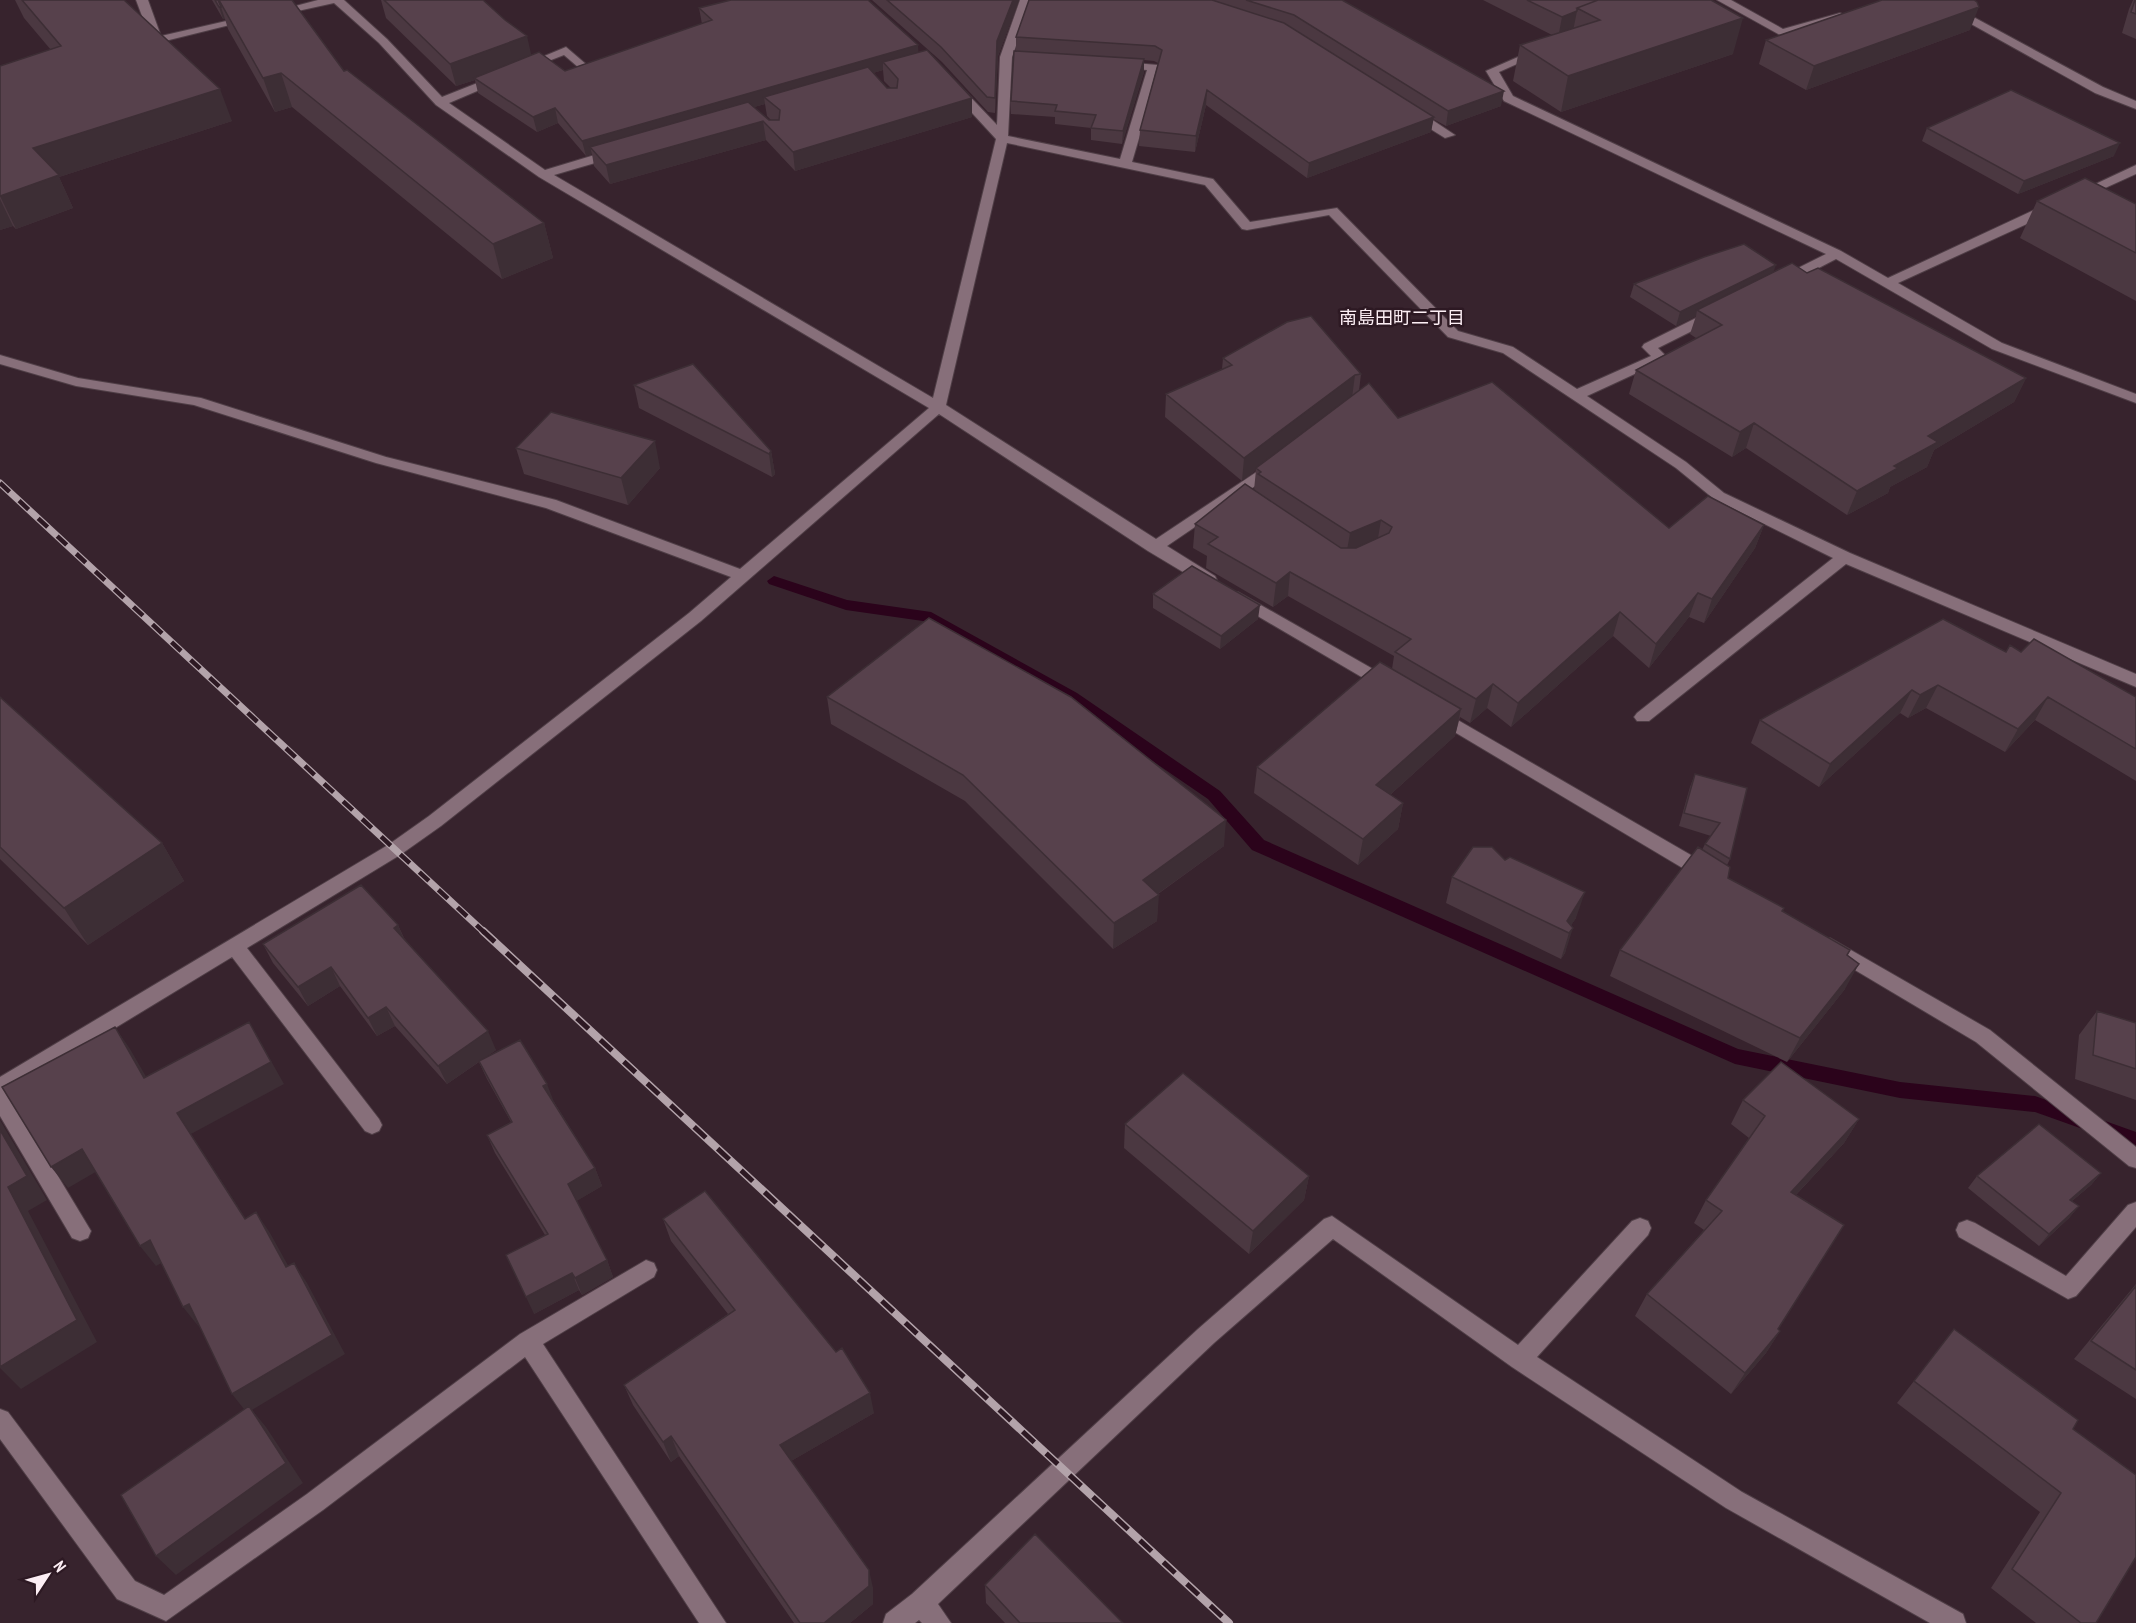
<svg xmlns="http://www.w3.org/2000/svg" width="2136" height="1623" font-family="'PT Sans Narrow','Noto Sans JP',sans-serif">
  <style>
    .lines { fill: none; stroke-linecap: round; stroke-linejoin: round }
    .stream { fill: #2b031b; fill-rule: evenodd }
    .minor-casing { stroke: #4f3e46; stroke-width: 2 }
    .minor { fill: #876f7a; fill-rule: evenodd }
    .rail-far1-casing { stroke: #b3a3aa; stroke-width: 7 }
    .rail-casing { stroke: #b3a3aa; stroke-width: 8 }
    .rail-far1 { stroke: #2d1923; stroke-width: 4.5; stroke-dasharray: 13; stroke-linecap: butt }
    .rail { stroke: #2d1923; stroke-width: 5; stroke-dasharray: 16; stroke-linecap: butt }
    .wall { fill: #4b3841; fill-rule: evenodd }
    .shaded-wall { fill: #3d2e35 }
    .building { fill: #57414c; stroke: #3d2e35; stroke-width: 1.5 }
    .labels { text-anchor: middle; stroke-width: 5; stroke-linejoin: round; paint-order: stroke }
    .far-neighbourhood-label { font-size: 18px; fill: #fceef4; stroke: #2d1923 }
  </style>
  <rect width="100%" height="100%" fill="#37232d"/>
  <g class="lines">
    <!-- stream -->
    <path class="stream" d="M774,576L847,600L931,612L1077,693L1220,791L1264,840L1738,1049L1900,1082L2035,1096L2136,1132V1148L2035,1112L1900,1098L1735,1064L1252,850L1208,799L1065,701L923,621L846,610L769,584L767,581Z"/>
    <!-- minor casing -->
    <g class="minor-casing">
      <path id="minor" d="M136,0H148L161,36L248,16L254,19L157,43L151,40Z
        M318,0H344L387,39L442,97L495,76H503V80L449,103L545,170L611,150H619V156L554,175L933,398L996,139L949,88L959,85L997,125L1000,57L1020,0H1032L1012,57L1008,136L1120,159L1147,70L1122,68L1116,65L1122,62L1158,65L1160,67L1132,162L1213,179L1250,222L1337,208L1458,331L1513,347L1577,389L1651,356L1642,347L1644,344L1708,312H1718V318L1658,348L1667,357L1665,360L1587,396L1686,462L1724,493L1850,553L2136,674V687L1846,564L1649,721H1637L1634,717L1637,713L1833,558L1714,499L1676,468L1503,353L1448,337L1329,215L1247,230L1242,229L1205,185L1007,143L946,405L1156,539L1270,463H1280L1283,466L1280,469L1167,546L1215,576L1217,580L1215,584H1203L1148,551L939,414L701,621L441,826L400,855L247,948L379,1119L382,1125L379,1131L372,1134L365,1131L232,957L8,1093L91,1231L88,1238L80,1241L72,1238L0,1116V1077L388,845L429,816L689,613L731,577L546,508L376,463L194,405L76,386L0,364V355L78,378L201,398L386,457L556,500L740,569L929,408L539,177L436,105L379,43L334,3L275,16L269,13Z
        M1717,0H1731L1783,29L1840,13L1846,16L1782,36Z
        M1928,0H1942L2103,87L2136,101V109L2095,93Z
        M566,47L587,65L602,61L608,64L585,73L564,55L528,69L518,67Z
        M1536,49L1546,51L1499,72L1513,96L1841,251L1888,278L2045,205H2055V211L1898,283L2002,343L2136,394V403L1992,349L1836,259L1786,285H1776V279L1826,254L1504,101L1486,71Z
        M1412,108L1416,109L1455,135L1445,138L1408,115L1406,112Z
        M2136,165V174L2083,198L2078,199L2072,195Z
        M1238,592L1394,681L1396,685L1394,689H1382L1232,601L1230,597L1232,593Z
        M1437,708L1715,869L1717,874L1715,879L1708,881L1701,879L1431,718L1428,714L1431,710Z
        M1830,938L1990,1030L2136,1147V1168L2129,1166L1976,1042L1823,951L1820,946L1823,941Z
        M2136,1202V1227L2076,1296L2068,1299L1959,1237L1956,1230L1959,1223L1967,1220L1975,1223L2066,1276L2128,1205Z
        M1332,1216L1518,1345L1632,1221L1640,1218L1648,1221L1651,1228L1648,1235L1537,1357L1742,1492L1963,1614L1966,1623H1930L1726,1508L1512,1367L1333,1239L1214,1343L938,1604L951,1623H922L919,1620L915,1623H883L886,1614L912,1594L1198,1329L1324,1219Z
        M646,1260L654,1263L657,1270L654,1277L543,1344L726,1623H699L525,1357L323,1510L166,1621L117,1599L0,1439V1409L8,1412L135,1581L164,1595L307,1494L520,1334Z"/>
    </g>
    <!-- minor -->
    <use href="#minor" class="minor"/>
    <!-- rail-far1 casing -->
    <g class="rail-far1-casing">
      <path id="rail-far1" d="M0,483L485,933"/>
    </g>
    <!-- rail casing -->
    <g class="rail-casing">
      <path id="rail" d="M483,931L1229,1623"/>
    </g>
    <!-- rail-far1 -->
    <use href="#rail-far1" class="rail-far1"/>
    <!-- rail -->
    <use href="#rail" class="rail"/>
  </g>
  <!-- wall -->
  <path class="wall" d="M15,0H124L232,121L59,177L73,208L16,229L13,226L0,230V66L51,50L24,18Z
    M212,0H292L344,71L544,223L553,258L502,279L292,107L275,112L228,29L225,19H223Z
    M381,0H483L531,55L565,71L702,24L699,8L918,53L972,98V117L795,171L766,140L610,184L594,166L592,154L586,156L558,123L537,132L478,93L475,80L456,86L386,18ZM883,70L884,81L891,88H887L873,73ZM765,104L767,116L771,120H769L754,107Z
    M872,0H1019L998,56L995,113L988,112L942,62Z
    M1029,0H1342L1501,106L1446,126L1433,119L1431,132L1307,178L1206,105L1195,152L1139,146L1140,130L1158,63L1154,61L1144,60V72L1122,144L1091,140V128L1055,124V117L1011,114V101L1016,51V37Z
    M1483,0H1711L1733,54L1561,112L1513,81L1520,45L1552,35Z
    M2133,0H2136V39L2122,33L2129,9Z
    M1970,30L1806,90L1759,64L1766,40Z
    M1927,128L2114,156L2018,194L1922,141Z
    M2037,201L2136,204V301L2020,238Z
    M1773,273H1807L2026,378L2014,402L1934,450L1927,467L1890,487L1888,493L1847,515L1746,448L1732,457L1629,394L1636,370L1696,338L1690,334L1696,316L1676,326L1630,297L1634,284Z
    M1223,358L1361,374L1359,391L1398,418L1669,528L1764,525L1755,548L1704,623L1689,617L1649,668L1613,636L1511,727L1487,708L1470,723L1460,717L1455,736L1390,795L1403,803L1398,829L1358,865L1254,793L1257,767L1392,669L1394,656L1288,596L1273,607L1206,568L1207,556L1193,548L1195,524L1254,490L1256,470L1242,481L1165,417L1166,394L1222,369Z
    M634,385L771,451L775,474L772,477L639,408Z
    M516,448L660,468L628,505L524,474Z
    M1153,594L1258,619L1220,649L1153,608Z
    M2006,652H2021L2136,697V781L2035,720L2005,752L1926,708L1908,718L1900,713L1819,787L1751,743L1760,720Z
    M0,697L162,843L184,881L88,945L0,859Z
    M827,697L1224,846L1158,894L1157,921L1113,949L965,801L831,724Z
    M1695,774L1747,788L1730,859L1727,865L1728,878L1784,908L1783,911L1847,955L1845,989L1787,1062L1610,976L1620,950L1702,850L1705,844L1711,836L1679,826L1690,787Z
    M1505,860L1576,918L1571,925L1565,953L1561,959L1446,903L1452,877Z
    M398,925L404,938L496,1050L483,1059L554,1102L595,1168L602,1186L576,1201L607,1260L613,1277L582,1295L579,1290L534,1314L545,1235L495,1153L487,1135L511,1122L487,1079L479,1062L447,1084L395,1026L377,1036L340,986L308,1006L273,963L263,944Z
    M2097,1011L2136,1023V1100L2075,1079L2079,1035Z
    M1743,1100L1859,1119L1844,1143L1796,1195L1778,1329L1780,1331L1766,1353L1731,1394L1635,1316L1647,1294L1704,1230L1694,1223L1706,1200L1749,1138L1731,1124Z
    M1125,1124L1309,1176L1304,1200L1249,1254L1124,1148Z
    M2101,1173L2091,1185L2072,1201L2079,1206L2069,1218L2039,1246L1968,1188L1977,1176Z
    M663,1219L874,1413L791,1461L873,1588V1604L850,1623H794L679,1456L671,1462L633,1405L624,1385L728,1314L671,1241Z
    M2136,1284V1399L2074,1359Z
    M1954,1329L2073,1429L2096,1623H2036L1991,1588L2040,1512L1897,1403Z
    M985,1585L1123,1623H1005L986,1603Z"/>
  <!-- shaded-wall -->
  <path class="shaded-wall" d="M1013,0H1019L998,56L995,113V98L997,41Z
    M219,7H221L225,19H223Z
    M1979,7L1970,30L1806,90L1814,66Z
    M1577,11L1573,31L1558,38L1562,17Z
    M1743,18L1733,54L1561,112L1568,76Z
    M527,36L532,58L474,78L475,80L456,86L450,64Z
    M918,45L919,60L883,62V70L771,103L764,97L765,104L595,153L590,147L592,154L586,156L582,141Z
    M1144,59V72L1122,144L1123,131Z
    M281,73L292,107L275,112L263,78Z
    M220,89L232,121L59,177L73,208L16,229L0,196L33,148Z
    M1207,90L1206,105L1195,152L1196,136Z
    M1504,91L1501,106L1446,126L1448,111Z
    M972,98V117L795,171L793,152Z
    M555,108L558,123L537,132L533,117Z
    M1434,117L1431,132L1307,178L1309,163Z
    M763,121L766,140L610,184L606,165Z
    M2120,143L2114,156L2018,194L2024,181Z
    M0,199L13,226L0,230Z
    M544,223L553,258L502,279L493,244Z
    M1776,265L1771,279L1697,310L1696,316L1676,326L1680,312Z
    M1355,375L1352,398L1256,468V470L1242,481L1244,458Z
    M2026,378L2014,402L1934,450L1927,467L1890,487L1888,493L1847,515L1857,491L1894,466L1928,436Z
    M1754,423L1746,448L1732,457L1740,432Z
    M655,441L660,468L628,505L621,478Z
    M771,451L775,474L772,477L769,454Z
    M1381,520L1377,544L1346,556L1350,533Z
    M1764,525L1755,548L1704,623L1712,599Z
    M1290,572L1288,596L1273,607L1276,583Z
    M1698,593L1689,617L1649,668L1656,644Z
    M1260,605L1258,619L1220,649L1221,636Z
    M1620,612L1613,636L1511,727L1518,703Z
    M1493,684L1487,708L1470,723L1476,699Z
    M1938,685L1926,708L1908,718L1920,695Z
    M1912,690L1900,713L1819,787L1830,764Z
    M2048,697L2035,720L2005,752L2018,729Z
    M1461,709L1455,736L1371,812L1376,785Z
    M1403,803L1398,829L1358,865L1363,839Z
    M1226,820L1224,846L1142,905L1143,880Z
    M162,843L184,881L88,945L64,908Z
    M1585,892L1576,918L1567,932V921Z
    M1159,895L1157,921L1113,949L1114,923Z
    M398,925L406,944L394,928Z
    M1573,928L1565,953L1561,959L1569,933Z
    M1859,964L1845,989L1787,1062L1800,1038Z
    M331,967L340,986L308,1006L298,987Z
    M386,1007L395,1026L377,1036L368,1018Z
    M249,1022L284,1084L191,1134L259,1239L177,1113Z
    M115,1027L130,1049L159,1099L144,1078Z
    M488,1031L496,1050L447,1084L438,1066Z
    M547,1084L554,1102L550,1104L543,1086Z
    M1859,1119L1844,1143L1777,1215L1791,1192Z
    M0,1120L47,1200L28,1211L97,1342L21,1389L0,1368L8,1187L0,1130Z
    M82,1149L99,1170L68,1188L51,1167Z
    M595,1168L602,1186L575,1202L568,1184Z
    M2101,1173L2091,1185L2060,1211L2070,1200Z
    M1309,1176L1304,1200L1249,1254L1253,1231Z
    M2079,1206L2069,1218L2039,1246L2049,1234Z
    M256,1212L270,1233L300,1287L286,1267Z
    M150,1240L165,1261L156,1266L140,1246Z
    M607,1260L613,1277L582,1295L575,1278Z
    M294,1263L307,1283L345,1354L252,1410L266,1427L303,1483L176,1575L156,1556L247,1413L232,1394Z
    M572,1273L579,1290L534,1314L526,1297Z
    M189,1304L199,1327L183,1307Z
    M1780,1331L1766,1353L1731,1394L1745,1373Z
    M870,1393L874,1413L786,1464L780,1445Z
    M671,1436L679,1456L671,1462L663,1442Z
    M869,1570L873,1588V1604L850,1623H824Z"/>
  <!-- building -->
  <path class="building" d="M22,0H124L220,89L33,148L59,175L0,196V66L61,46Z
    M215,0H218L221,7H219Z
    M219,0H292L344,71L347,70L544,223L493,244L281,73L263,78Z
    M384,0H483L505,20L527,36L450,64Z
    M731,0H868L918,45L582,141L555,108L533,117L474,78L539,52L565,71L712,20L699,8Z
    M887,0H1013L997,41L995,98L987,97L941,47Z
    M1029,0H1212L1284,23L1434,117L1309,163L1207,90L1196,136L1140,130L1162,50L1155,46L1016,37Z
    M1246,0H1342L1504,91L1448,111L1294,15Z
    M1527,0H1598L1577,8V11L1562,17Z
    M1598,0H1711L1743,18L1568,76L1520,45L1600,20L1577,8Z
    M1882,0H1974L1977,2L1979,7L1814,66L1766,40Z
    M2135,0H2136V14L2131,12Z
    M927,50L972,98L793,152L763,121L606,165L590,147L748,102L769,120H779L780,110L764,97L868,67L887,88H897L898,79L883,62Z
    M1014,51L1144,59L1123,131L1091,128L1096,115L1055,111L1057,105L1011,101Z
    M2011,90L2120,143L2024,181L1927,128Z
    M2085,178L2136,204V253L2037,201Z
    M1744,244L1776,265L1680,312L1634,284L1704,257Z
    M1792,263L1807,273L1818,268L2026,378L1928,436L1938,442L1894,466L1898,468L1857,491L1754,423L1740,432L1636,370L1722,325L1697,310Z
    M1311,316L1361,374L1355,375L1244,458L1166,394L1232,365L1223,358L1287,322Z
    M693,364L771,451L769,454L634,385Z
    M1492,382L1669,528L1708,496L1764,525L1712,599L1698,593L1656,644L1620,612L1518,703L1493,684L1476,699L1395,652L1411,639L1290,572L1276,583L1208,544L1218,537L1195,524L1245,484L1341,548H1356L1389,533L1392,527L1381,520L1350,533L1258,474L1261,472L1256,468L1369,383L1398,418Z
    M551,412L655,441L621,478L516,448Z
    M1192,566L1260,605L1221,636L1153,594Z
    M929,618L1071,697L1226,820L1143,880L1159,895L1114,923L963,775L827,697Z
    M1943,619L2006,652L2010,645L2021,652L2034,639L2136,697V749L2048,697L2018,729L1938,685L1920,695L1912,690L1830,764L1760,720Z
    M1380,662L1461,709L1376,785L1403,803L1363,839L1257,767Z
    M0,697L162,843L64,908L0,847Z
    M1695,774L1747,788L1730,859L1705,844L1720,823L1684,813Z
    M1473,847H1492L1505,860L1510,857L1585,892L1567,921L1573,928L1569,933L1452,877Z
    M1698,847L1730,867L1728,878L1784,908L1782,911L1850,950L1847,955L1859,964L1800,1038L1620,950Z
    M361,885L398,925L394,928L488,1031L438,1066L386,1007L368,1018L331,967L298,987L263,944Z
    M2097,1011L2136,1023V1069L2093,1055Z
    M249,1022L271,1062L177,1113L245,1219L256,1212L286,1267L294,1263L332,1335L232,1394L189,1304L183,1307L150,1240L140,1246L82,1149L51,1167L2,1087L115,1027L144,1078Z
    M520,1040L547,1084L543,1086L595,1168L568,1184L607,1260L575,1278L572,1273L526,1297L506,1255L548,1234L487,1135L512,1122L479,1061Z
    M1781,1062L1859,1119L1791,1192L1844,1225L1778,1329L1780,1331L1745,1373L1647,1294L1722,1211L1706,1200L1765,1116L1743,1100Z
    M1183,1073L1309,1176L1253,1231L1125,1124Z
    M2039,1124L2101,1173L2070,1200L2079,1206L2049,1234L1977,1176Z
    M0,1130L27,1176L8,1187L77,1320L0,1367Z
    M705,1191L836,1352L842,1348L870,1393L780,1445L869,1570V1586L824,1623H800L671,1436L663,1442L624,1385L735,1310L663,1219Z
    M2136,1286V1370L2091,1341Z
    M1954,1329L2078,1420L2073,1429L2136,1475V1557L2096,1623H2081L2012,1569L2061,1493L1914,1381Z
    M249,1406L286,1463L156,1556L121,1495Z
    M1035,1534L1123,1623H1020L985,1585Z"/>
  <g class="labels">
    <!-- far-neighbourhood labels -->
    <g class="far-neighbourhood-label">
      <text x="1402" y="324">南島田町二丁目</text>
    </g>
  </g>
  <!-- north arrow -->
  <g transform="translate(48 1575) rotate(54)" stroke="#2d1923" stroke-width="4.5" paint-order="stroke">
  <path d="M0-4.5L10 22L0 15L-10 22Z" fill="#fceef4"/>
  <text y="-9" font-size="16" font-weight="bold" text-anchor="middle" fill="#fceef4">N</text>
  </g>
</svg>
